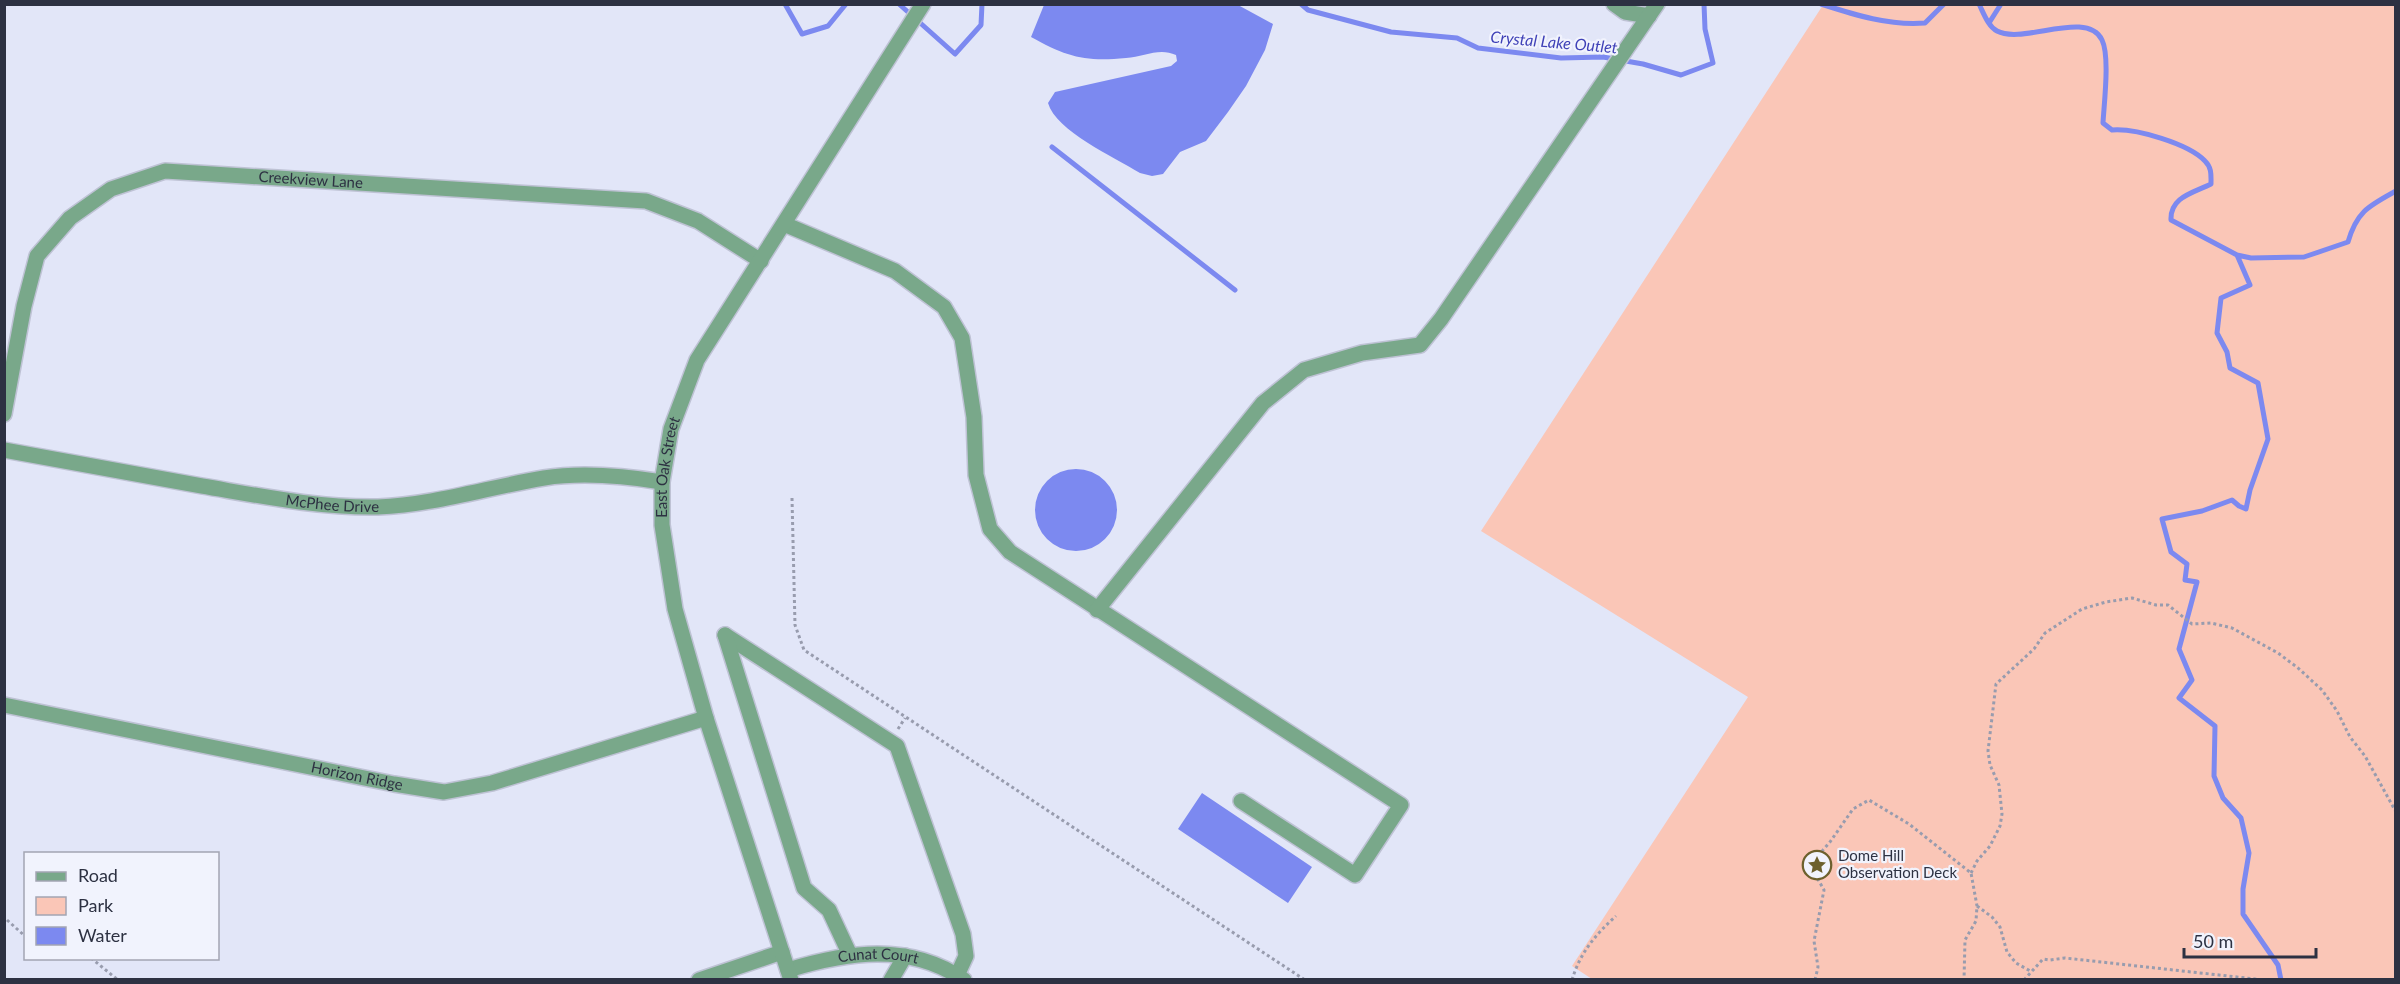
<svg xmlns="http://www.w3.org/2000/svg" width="2400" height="984" font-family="Lato,sans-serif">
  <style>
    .green { fill: #fac6b7 }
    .water { fill: #7c89f0 }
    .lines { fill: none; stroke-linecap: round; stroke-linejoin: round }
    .stream { stroke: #7c89f0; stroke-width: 5 }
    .minor-casing { stroke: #bec2d4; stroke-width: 18 }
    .path { stroke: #989cae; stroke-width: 3; stroke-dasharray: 3 3; stroke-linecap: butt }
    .minor { stroke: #79a88a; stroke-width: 15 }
    .labels { text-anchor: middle; stroke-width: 4.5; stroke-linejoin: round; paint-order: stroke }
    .street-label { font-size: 15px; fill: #2d3142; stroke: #f1f3fd }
    .poi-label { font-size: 15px; fill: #2d3142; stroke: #f1f3fd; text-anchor: start }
    .water-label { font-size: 16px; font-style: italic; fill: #3f41b7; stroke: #f1f3fd }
  </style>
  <rect width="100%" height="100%" fill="#e2e6f8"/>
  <!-- green -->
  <path class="green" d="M1823,5H2395V979H1592L1572,966L1748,697L1481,531Z"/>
  <!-- water -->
  <path class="water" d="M1044,5H1238L1273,24L1265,50L1246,86L1228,112L1206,141L1180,152L1163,174L1152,176L1140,173C1114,157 1056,131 1048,103L1055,92L1171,66L1177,61L1176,55C1159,47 1144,57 1126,58C1085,62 1067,57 1031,37Z
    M1035 510a41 41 0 1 1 82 0a41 41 0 1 1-82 0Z
    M1202,793L1312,867L1288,903L1178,829Z"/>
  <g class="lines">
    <!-- stream -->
    <path class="stream" d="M785,4L802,34L828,26L846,4
      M899,4L955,54L981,25L982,4
      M1301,4L1308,10L1391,32L1457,38L1478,48L1561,58L1603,57L1643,64L1681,75L1713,63L1705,29L1704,4
      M1821,4C1855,15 1890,26 1925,23L1944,4
      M1979,4C1984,14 1988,26 1997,31C2023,45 2087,9 2102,40C2110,56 2104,104 2103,123L2112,130C2136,128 2189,144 2205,161C2212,168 2211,175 2211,184C2193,193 2170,197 2171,220L2237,255L2251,258L2304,257L2348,242C2357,211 2369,206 2396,191
      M1989,23L2001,4
      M1052,147L1235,290
      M2237,255L2250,285L2221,298L2217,333L2227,352L2230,368L2258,383L2268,439L2250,490L2246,509L2239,506L2232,500L2202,511L2162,519L2171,552L2187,564L2185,580L2197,582L2179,649L2192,680L2179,698L2215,726L2214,776L2223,798L2241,818L2249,853L2243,889V914L2278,965L2281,980"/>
    <!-- minor casing -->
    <g class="minor-casing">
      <g id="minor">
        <path d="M1614,4L1625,12L1649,16"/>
        <path d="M784,224L895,271L944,307L962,338L974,417L976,475L990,529L1010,552L1401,805L1355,875L1241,801"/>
        <path id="s1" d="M4,414L24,306L37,256L70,218L111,189L165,171L646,201L698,221L761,261"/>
        <path id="s2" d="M4,450C70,462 136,474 202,486C261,496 318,508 378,507C434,505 489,487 544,478C582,472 625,476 662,482"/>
        <path d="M1097,610L1263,403L1304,370L1362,353L1420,345L1441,319L1657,4"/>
        <path d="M725,635L897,746L963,934L966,956L955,980"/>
        <path d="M725,635L804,888L829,910L850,955"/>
        <path id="s3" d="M4,705L394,784L444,792L492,783L706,718"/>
        <path id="s4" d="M788,970C847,952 909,942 964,980"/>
        <path d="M699,980L782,952"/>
        <path id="s5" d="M791,980L706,718L675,609L662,525V482L671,429L697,360L923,4"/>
        <path d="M891,980L905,956"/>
      </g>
    </g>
    <!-- path -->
    <path class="path" d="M792,498L795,625L804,650L1305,980
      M898,729L905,718
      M1971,873L1977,861L1990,846L2000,826L2002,814L1999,785L1990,765L1988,751L1996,684L2034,649L2045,633L2082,609L2106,602L2132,598L2156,605H2168L2192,624L2211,623L2232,628L2278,653L2298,668L2322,690L2337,711L2350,737L2365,756L2396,812
      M1977,906L1992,917L2000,927L2007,952L2016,963L2032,972
      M7,920L26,937
      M91,958L118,980
      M1557,980H1568
      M1572,980C1580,953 1595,935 1616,916
      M1815,980L1818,967L1814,941L1824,890L1810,865L1830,842L1853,809L1869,800L1909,824L1971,873L1977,906L1976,921L1965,940L1964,980
      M2024,980L2043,959L2050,960L2065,958L2264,980"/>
    <!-- minor -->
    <use href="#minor" class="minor"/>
  </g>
  <!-- icons -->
  <defs>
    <g id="sight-ring" transform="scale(1.5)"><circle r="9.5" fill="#f1f3fd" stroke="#6d602d" stroke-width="1.5"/><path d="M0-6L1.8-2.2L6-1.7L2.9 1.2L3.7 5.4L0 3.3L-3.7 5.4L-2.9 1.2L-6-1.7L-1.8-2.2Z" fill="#6d602d"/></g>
  </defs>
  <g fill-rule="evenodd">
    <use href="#sight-ring" x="1817" y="865"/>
  </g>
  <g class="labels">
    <!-- street labels -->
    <g class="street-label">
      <text dy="5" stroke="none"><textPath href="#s1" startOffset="465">Creekview Lane</textPath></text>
      <text dy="5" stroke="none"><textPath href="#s5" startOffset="532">East Oak Street</textPath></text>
      <text dy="5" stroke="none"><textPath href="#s2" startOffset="333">McPhee Drive</textPath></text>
      <text dy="5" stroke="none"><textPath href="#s3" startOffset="360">Horizon Ridge</textPath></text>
      <text dy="5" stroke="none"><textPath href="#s4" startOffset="92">Cunat Court</textPath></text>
    </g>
    <!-- poi labels -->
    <g class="poi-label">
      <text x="1838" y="861">Dome Hill<tspan x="1838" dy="17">Observation Deck</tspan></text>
    </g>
    <!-- water labels -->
    <g class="water-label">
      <text transform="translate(1554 42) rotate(5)" y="6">Crystal Lake Outlet</text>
    </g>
  </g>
  <!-- border -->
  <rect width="2400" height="984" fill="none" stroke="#2d3142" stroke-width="12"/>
  <!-- legend -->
  <rect x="24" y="852" width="195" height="108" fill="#f1f3fd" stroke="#a3a5b2" stroke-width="1.5"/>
  <rect x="36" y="872" width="30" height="9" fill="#79a88a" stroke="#a3a5b2" stroke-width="1.5"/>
  <text x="78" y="882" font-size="18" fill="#2d3142">Road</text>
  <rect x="36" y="897" width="30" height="18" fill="#fac6b7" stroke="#a3a5b2" stroke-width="1.5"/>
  <text x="78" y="912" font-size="18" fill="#2d3142">Park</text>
  <rect x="36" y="927" width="30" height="18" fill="#7c89f0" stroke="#a3a5b2" stroke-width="1.5"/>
  <text x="78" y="942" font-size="18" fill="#2d3142">Water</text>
  <!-- scale -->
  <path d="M2184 948v9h132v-9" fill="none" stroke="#2d3142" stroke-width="3"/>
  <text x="2193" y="948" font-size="18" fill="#2d3142" stroke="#f1f3fd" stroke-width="4.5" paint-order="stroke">50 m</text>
</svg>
